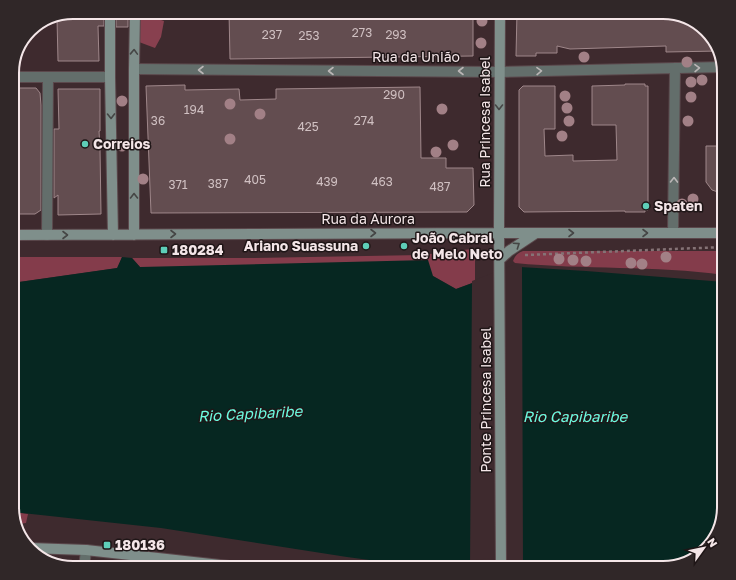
<svg xmlns="http://www.w3.org/2000/svg" width="736" height="580" font-family="'Golos Text',sans-serif">
  <style>
    .green { fill: #843c4b }
    .forest { fill: #88404f }
    .water { fill: #062721 }
    .pier { fill: #3e2a2e }
    .building { fill: #634d50; stroke: #9f878a }
    .lines { fill: none; stroke-linecap: round; stroke-linejoin: round }
    .pedestrian-casing { stroke: #5b484c; stroke-width: 12 }
    .minor-casing { stroke: #5b484c; stroke-width: 12 }
    .secondary-casing { stroke: #5b484c; stroke-width: 12 }
    .path { stroke: #857376; stroke-width: 2.5; stroke-dasharray: 3 3; stroke-linecap: butt }
    .pedestrian { stroke: #636e6b; stroke-width: 10 }
    .minor { stroke: #636e6b; stroke-width: 10 }
    .secondary { stroke: #7f8f8b; stroke-width: 10 }
    .tree { fill: #a28086 }
    .oneway { stroke: #454645 }
    .oneway2 { stroke: #bab6b6 }
    .poi-dot { fill: #5eceb8; stroke: #1f1617; stroke-width: 1.5 }
    .labels { text-anchor: middle; stroke-width: 3; stroke-linejoin: round; paint-order: stroke }
    .number-label { font-size: 12px; fill: #d0c0c2 }
    .street-label { font-size: 14px; fill: #f4e6e8; stroke: #1f1617 }
    .poi-label { font-size: 14px; font-weight: bold; fill: #f4e6e8; stroke: #1f1617; text-anchor: start }
    .water-label { font-size: 15px; font-style: italic; fill: #6dfbe0; stroke: #1f1617 }
    .rim { fill: none; stroke: #f4e6e8; stroke-width: 2 }
  </style>
  <rect width="100%" height="100%" fill="#3e2a2e"/>
  <!-- green -->
  <path class="green" d="M472,249L475,257V282L456,289L433,276L140,267L132,258H253L421,255Z
    M523,251H724V275C655,265 584,270 515,263L513,261C515,256 517,253 523,251Z
    M12,257H122L118,268L12,283Z
    M13,512L28,514L26,523L19,524Z"/>
  <!-- forest -->
  <path class="forest" d="M139,12H150L152,17L164,21L161,37L155,48L139,42Z"/>
  <!-- water -->
  <path class="water" d="M122,257L132,258L140,267L428,260L433,276L456,289L475,282L520,267L586,271L724,282V507L709,547L690,562L663,568H533L525,563L521,564L490,556L475,558L466,568H429L347,557L161,528L13,512L12,283L117,268Z"/>
  <!-- pier -->
  <path class="pier" d="M513,265H522L523,566H521L509,562L490,558L476,560L470,566L472,281Z"/>
  <!-- building -->
  <path class="building" d="M73,12H104V26H98L99,61H58L57,18Z
    M116,12H128V27H116Z
    M229,12H281V14H317V12H473V56L230,59Z
    M517,12H663L703,27L718,46L719,51L666,52V46L570,49L557,46V53H536V56H516Z
    M625,84H645V86H648V210H645V212H625V211L524,212L519,207V90L523,86H555V129H544L545,156L573,155V161L617,160L616,125H592V86L625,85Z
    M185,85V90L239,89L240,100L276,99V89L420,87L421,158H446V168H473L474,205L467,212L151,213L146,86Z
    M12,88H36L40,93L41,105V210L35,214H12Z
    M58,89H100V131H99L100,149L101,214L58,215V195L54,198V129H59Z
    M706,146H724V194L712,190L706,182Z"/>
  <g class="lines">
    <!-- pedestrian casing -->
    <g class="pedestrian-casing">
      <path id="pedestrian" d="M47,235L48,77"/>
    </g>
    <!-- minor casing -->
    <g class="minor-casing">
      <path id="minor" d="M134,69L500,72L723,67
        M12,77H110
        M673,233L675,68
        M84,568L86,550"/>
    </g>
    <!-- secondary casing -->
    <g class="secondary-casing">
      <path id="secondary" d="M110,12V77L113,235
        M500,12L499,226L501,568
        M12,235L499,233H724
        M134,235V69L135,12
        M499,260L509,251L536,233
        M30,548L86,550L247,568"/>
    </g>
    <!-- path -->
    <path class="path" d="M525,255L724,247"/>
    <!-- pedestrian -->
    <use href="#pedestrian" class="pedestrian"/>
    <!-- minor -->
    <use href="#minor" class="minor"/>
    <!-- secondary -->
    <use href="#secondary" class="secondary"/>
  </g>
  <!-- trees -->
  <g class="tree">
    <circle cx="482" cy="21" r="5.5"/>
    <circle cx="481" cy="43" r="5.5"/>
    <circle cx="584" cy="57" r="5.5"/>
    <circle cx="687" cy="62" r="5.5"/>
    <circle cx="702" cy="80" r="5.5"/>
    <circle cx="691" cy="82" r="5.5"/>
    <circle cx="565" cy="96" r="5.5"/>
    <circle cx="691" cy="97" r="5.5"/>
    <circle cx="122" cy="101" r="5.5"/>
    <circle cx="230" cy="104" r="5.5"/>
    <circle cx="567" cy="108" r="5.5"/>
    <circle cx="442" cy="109" r="5.5"/>
    <circle cx="260" cy="114" r="5.5"/>
    <circle cx="569" cy="121" r="5.5"/>
    <circle cx="688" cy="121" r="5.5"/>
    <circle cx="562" cy="136" r="5.5"/>
    <circle cx="230" cy="139" r="5.5"/>
    <circle cx="453" cy="145" r="5.5"/>
    <circle cx="122" cy="146" r="5.5"/>
    <circle cx="436" cy="152" r="5.5"/>
    <circle cx="143" cy="179" r="5.5"/>
    <circle cx="693" cy="199" r="5.5"/>
    <circle cx="682" cy="204" r="5.5"/>
    <circle cx="666" cy="257" r="5.5"/>
    <circle cx="559" cy="259" r="5.5"/>
    <circle cx="573" cy="260" r="5.5"/>
    <circle cx="586" cy="261" r="5.5"/>
    <circle cx="631" cy="263" r="5.5"/>
    <circle cx="642" cy="264" r="5.5"/>
  </g>
  <!-- one-way arrows -->
  <defs><path id="oneway-chevron" d="M-2-3.5L2.5 0L-2 3.5" fill="none" stroke-width="1.6" stroke-linecap="round" stroke-linejoin="round"/></defs>
  <g class="oneway">
    <use href="#oneway-chevron" transform="translate(134 52) rotate(-88)"/>
    <use href="#oneway-chevron" transform="translate(499 107) rotate(90)"/>
    <use href="#oneway-chevron" transform="translate(111 116) rotate(89)"/>
    <use href="#oneway-chevron" transform="translate(134 196) rotate(-90)"/>
    <use href="#oneway-chevron" transform="translate(373 233)"/>
    <use href="#oneway-chevron" transform="translate(571 233)"/>
    <use href="#oneway-chevron" transform="translate(645 233)"/>
    <use href="#oneway-chevron" transform="translate(173 234)"/>
    <use href="#oneway-chevron" transform="translate(65 235)"/>
    <use href="#oneway-chevron" transform="translate(517 245) rotate(-34)"/>
  </g>
  <g class="oneway2">
    <use href="#oneway-chevron" transform="translate(697 68) rotate(-1)"/>
    <use href="#oneway-chevron" transform="translate(201 70) rotate(-180)"/>
    <use href="#oneway-chevron" transform="translate(331 71) rotate(-180)"/>
    <use href="#oneway-chevron" transform="translate(461 71) rotate(-180)"/>
    <use href="#oneway-chevron" transform="translate(539 71) rotate(-1)"/>
    <use href="#oneway-chevron" transform="translate(674 180) rotate(-89)"/>
  </g>
  <!-- markers -->
  <g class="poi-dot">
    <circle cx="85" cy="144" r="4"/>
    <circle cx="646" cy="206" r="4"/>
    <circle cx="366" cy="246" r="4"/>
    <circle cx="404" cy="246" r="4"/>
    <rect x="160" y="246" width="8" height="8" rx="2"/>
    <rect x="103" y="541" width="8" height="8" rx="2"/>
  </g>
  <g class="labels">
    <!-- number labels -->
    <g class="number-label">
      <text x="362" y="37">273</text>
      <text x="272" y="39">237</text>
      <text x="396" y="39">293</text>
      <text x="309" y="40">253</text>
      <text x="394" y="99">290</text>
      <text x="194" y="114">194</text>
      <text x="158" y="125">36</text>
      <text x="364" y="125">274</text>
      <text x="308" y="131">425</text>
      <text x="255" y="184">405</text>
      <text x="327" y="186">439</text>
      <text x="382" y="186">463</text>
      <text x="218" y="188">387</text>
      <text x="178" y="189">371</text>
      <text x="440" y="191">487</text>
    </g>
    <!-- street labels -->
    <g class="street-label">
      <text x="416" y="62">Rua da União</text>
      <text transform="translate(485 122) rotate(-90)" y="5">Rua Princesa Isabel</text>
      <text x="368" y="224">Rua da Aurora</text>
      <text transform="translate(486 400) rotate(-90)" y="5">Ponte Princesa Isabel</text>
    </g>
    <!-- poi labels -->
    <g class="poi-label">
      <text x="93" y="149">Correios</text>
      <text x="654" y="211">Spaten</text>
      <text x="412" y="243">João Cabral<tspan x="412" dy="16">de Melo Neto</tspan></text>
      <text x="358" y="251" text-anchor="end">Ariano Suassuna</text>
      <text x="172" y="255">180284</text>
      <text x="115" y="550">180136</text>
    </g>
    <!-- water labels -->
    <g class="water-label">
      <text transform="translate(250 414) rotate(-3)" y="5">Rio Capibaribe</text>
      <text x="575" y="422">Rio Capibaribe</text>
    </g>
  </g>
  <!-- crop -->
  <path d="M0 0H736V580H0ZM73 19H663A54 54 0 0 1 717 73V507A54 54 0 0 1 663 561H73A54 54 0 0 1 19 507V73A54 54 0 0 1 73 19Z" fill="#302728" fill-rule="evenodd"/>
  <path class="rim" d="M73 19H663A54 54 0 0 1 717 73V507A54 54 0 0 1 663 561H73A54 54 0 0 1 19 507V73A54 54 0 0 1 73 19Z"/>
  <!-- north arrow -->
  <g transform="translate(704 548) rotate(57)" stroke="#1f1617" stroke-width="3" paint-order="stroke">
  <path d="M0-3L7 15L0 10L-7 15Z" fill="#f4e6e8"/>
  <text y="-6" font-size="11" font-weight="bold" text-anchor="middle" fill="#f4e6e8">N</text>
  </g>
</svg>
